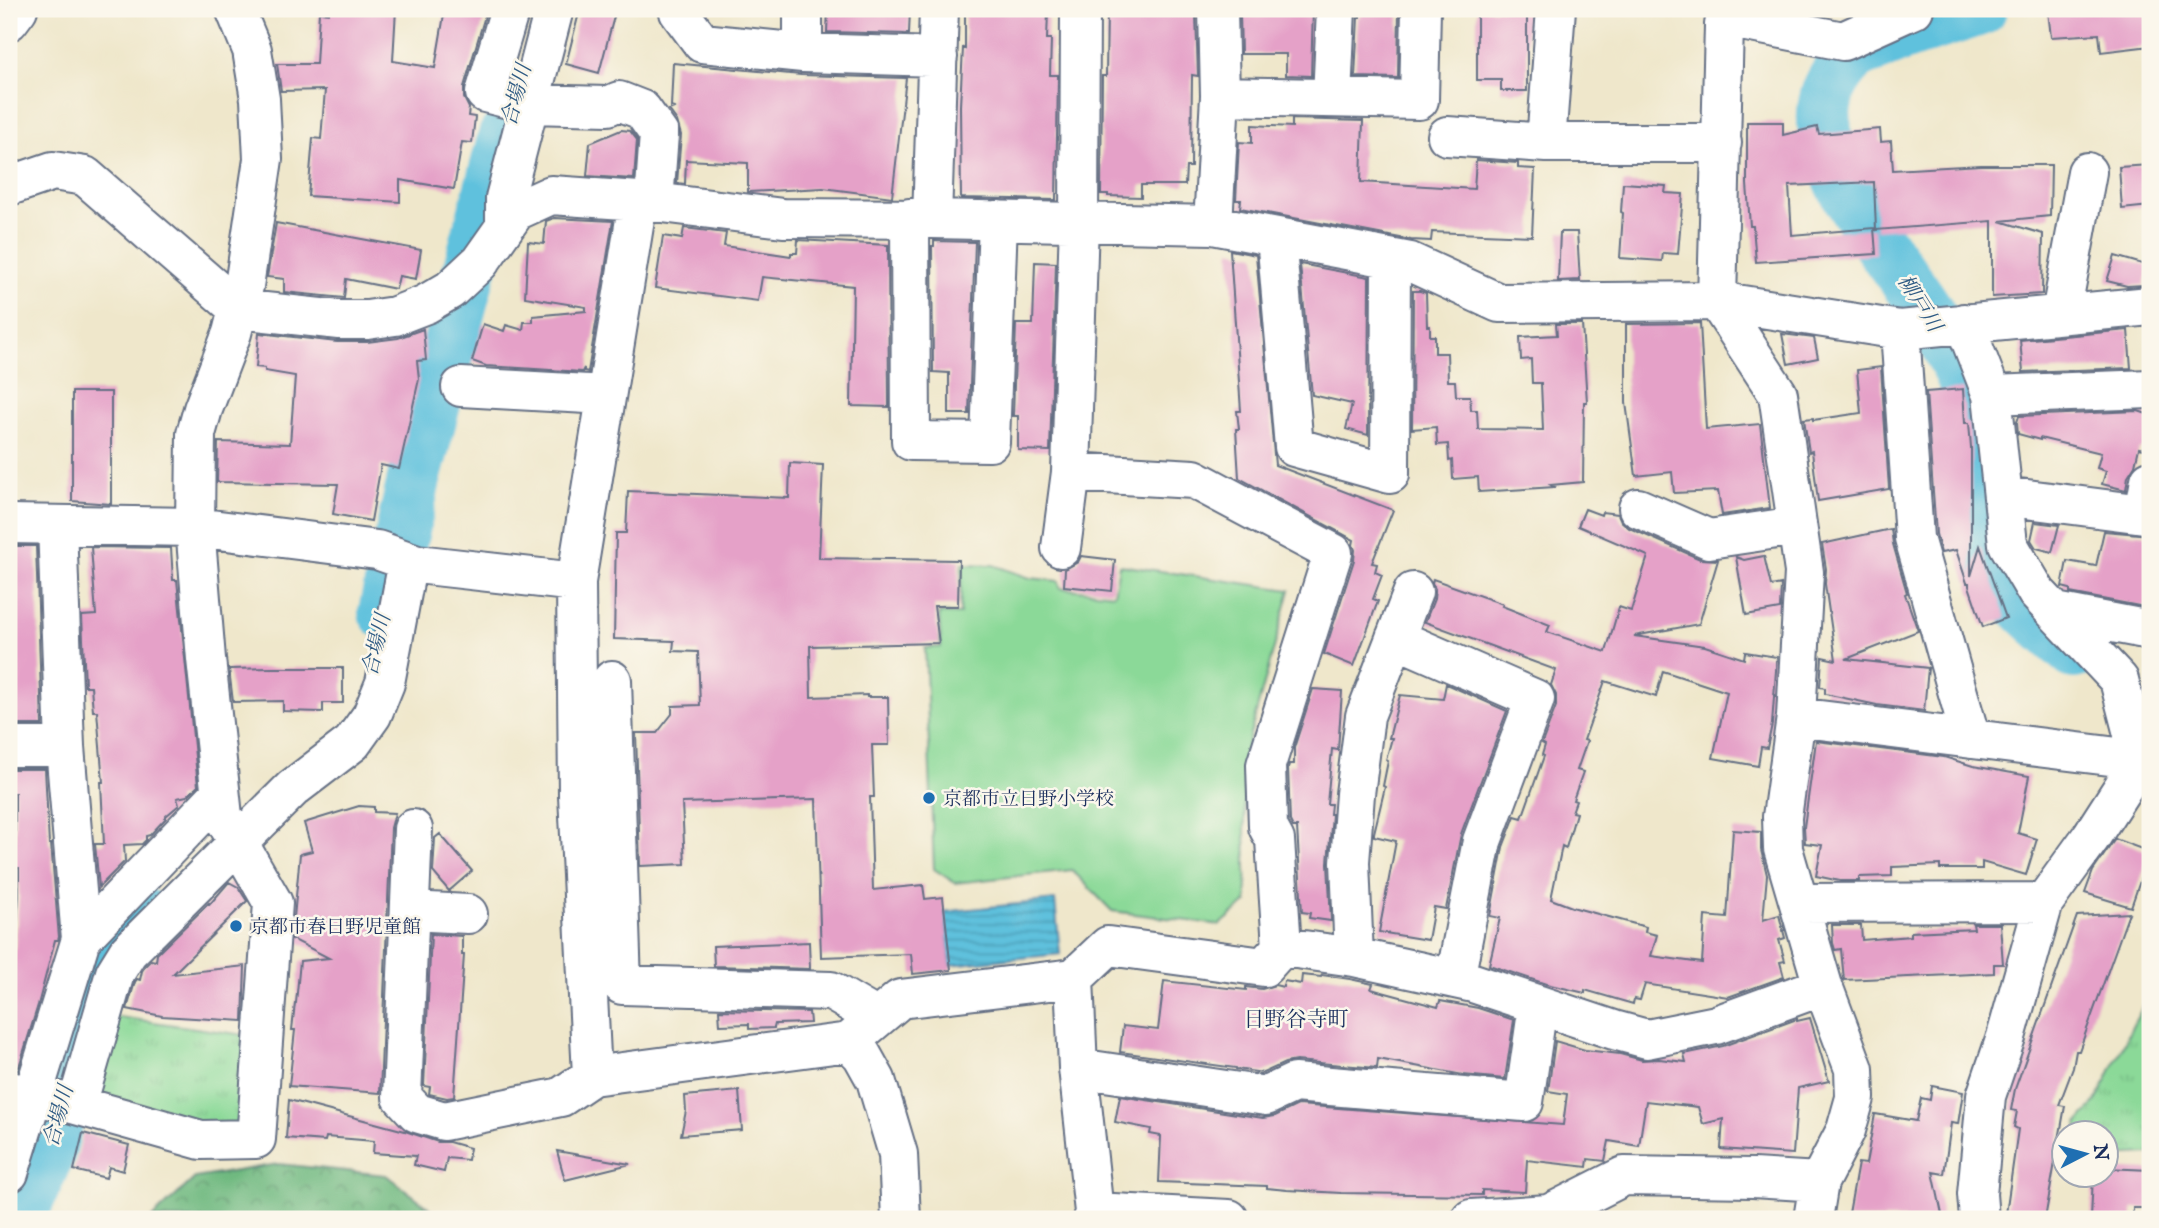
<svg xmlns="http://www.w3.org/2000/svg" width="2159" height="1228" font-family="'IM FELL English','Noto Serif JP',serif">
  <style>
    .grass { fill: #8bd998; stroke: #53847b; stroke-width: 2 }
    .forest { fill: url(#forest-crowns); stroke: #46746f; stroke-width: 2 }
    .park { fill: url(#park-tufts); stroke: #53847b; stroke-width: 2 }
    .water { fill: url(#water-rules); stroke: #3d789e; stroke-width: 2 }
    .lines { fill: none; stroke-linecap: round; stroke-linejoin: round }
    .river { stroke: #5fc1dd; stroke-width: 54 }
    .building { fill: #e5a1c8 }
    .minor-casing { stroke: #656f84; stroke-width: 42 }
    .minor { stroke: #fff; stroke-width: 38 }
    .poi-dot { fill: #1f6fb2; stroke: #fbf7ec; stroke-width: 2.5 }
    .labels { text-anchor: middle; stroke-width: 5; stroke-linejoin: round; paint-order: stroke }
    .poi-label { font-size: 19px; fill: #1b2f5e; stroke: #fbf7ec; text-anchor: start }
    .water-label { font-size: 21px; font-style: italic; fill: #2f5b84; stroke: #fbf7ec }
    .neighbourhood-label { font-size: 21px; fill: #1b2f5e; stroke: #fbf7ec }
  </style>
  <defs>
    <pattern id="forest-crowns" width="20" height="18" patternUnits="userSpaceOnUse" patternTransform="scale(1.75)"><rect width="20" height="18" fill="#70b980"/><path d="M2 6a3 3 0 1 1 6 0M12 15a3 3 0 1 1 6 0" fill="none" stroke="#5b976c"/></pattern>
    <pattern id="park-tufts" width="24" height="20" patternUnits="userSpaceOnUse" patternTransform="scale(1.75)"><rect width="24" height="20" fill="#8bd998"/><path d="M3 7l-1-3M5 7V3M7 7l1-3M15 17l-1-3M17 17v-4M19 17l1-3" fill="none" stroke="#77bb85"/></pattern>
    <pattern id="water-rules" width="6" height="5" patternUnits="userSpaceOnUse" patternTransform="scale(1.75)"><rect width="6" height="5" fill="#5fc1dd"/><path d="M0 2.5h6" fill="none" stroke="#4e9db6"/></pattern>
  </defs>
  <rect width="100%" height="100%" fill="#fbf7ec"/>
  <filter id="ink" filterUnits="userSpaceOnUse"><feTurbulence type="fractalNoise" baseFrequency=".0143" numOctaves="2"/><feDisplacementMap in="SourceGraphic" scale="14" xChannelSelector="R" yChannelSelector="G"/><feConvolveMatrix kernelMatrix="1 2 1 2 8 2 1 2 1" color-interpolation-filters="sRGB"/></filter>
  <filter id="wash" filterUnits="userSpaceOnUse"><feTurbulence type="fractalNoise" baseFrequency=".00686" numOctaves="4" result="noise"/><feDisplacementMap in="SourceGraphic" scale="28" xChannelSelector="R" yChannelSelector="G"/><feGaussianBlur stdDeviation="1.57" result="paint"/><feColorMatrix in="noise" values="0 0 0 0 0 0 0 0 0 0 0 0 0 0 0 0 0 1.4 0 .05"/><feComposite in="paint" operator="in"/></filter>
  <g filter="url(#wash)">
    <rect width="100%" height="100%" fill="#efe7cb"/>
    <!-- grass -->
    <path class="grass" d="M962,564L993,565L1030,578L1059,581L1060,588L1114,594L1119,565L1290,590L1243,760L1247,902L1220,925L1112,911L1072,870L955,883L934,869L925,648L941,647L939,613L960,614Z"/>
    <!-- forest -->
    <path class="forest" d="M278,1164L386,1175L444,1219H151L195,1178Z"/>
    <!-- park -->
    <path class="park" d="M2150,994V1154L2107,1156L2106,1134L2079,1133L2078,1123L2096,1102L2132,1027Z
      M111,1016L252,1036L246,1126L203,1127L85,1095Z"/>
    <!-- water -->
    <path class="water" d="M1055,900L1060,954L950,965L944,912Z"/>
    <g class="lines">
      <!-- river -->
      <path class="river" d="M1980,9C1947,21 1912,29 1880,44C1872,47 1862,50 1856,54C1847,60 1840,70 1835,78C1791,148 1889,251 1925,308C1942,336 1961,366 1970,397L1992,557C2002,595 2046,626 2074,652
        M385,612L414,479L505,136
        M19,1219L49,1151L96,969L146,916"/>
    </g>
    <g id="blocks">
      <!-- building -->
      <path class="building" d="M329,9H396L393,61L435,68L445,9H487L464,87V98L469,108L468,116L475,117L472,143L462,142L454,189L400,180V202L308,196L313,138L321,139L325,90L281,91L277,64H316L319,12L329,13Z
        M580,9H616L599,73L566,64Z
        M828,9L875,11V9H910L909,34L827,32Z
        M965,9L1048,12L1047,39H1051L1050,75H1058L1056,200L961,198L960,106L963,48L965,49Z
        M1107,9H1193V15H1196L1198,76L1192,75L1191,167H1186L1185,185H1141V197L1108,196V194H1101L1102,76H1106Z
        M1283,9H1313L1311,76L1286,75V54H1241L1240,14H1283Z
        M1360,9H1399L1398,78L1355,77L1358,17H1360Z
        M1477,9H1527V91H1501V80H1477Z
        M2066,9H2150V46L2101,52L2099,34L2051,37L2048,11Z
        M673,63L801,75L906,78L892,197L823,188L748,192V163L686,160L685,184L677,183L681,135L677,121L669,110L674,108L671,107Z
        M1292,119L1363,121L1361,182L1474,189L1476,160L1518,163V168L1535,169L1532,236L1432,232L1431,241L1411,240L1240,208L1241,200H1236L1239,142L1252,143V125L1292,127Z
        M1747,122H1783V135L1817,127L1819,134L1880,129L1881,142L1891,141L1893,170L1981,165H2051L2050,216L2000,221L2043,234L2042,294L1992,297V221L1876,230L1874,182L1789,186L1792,235L1874,228L1876,254L1756,262L1753,226H1750L1747,184Z
        M621,130L630,131L637,140L634,179L587,176L590,143Z
        M2150,165V206L2122,209L2119,167Z
        M1623,183L1666,186L1665,193L1683,194L1678,254L1663,253L1662,261L1620,258L1623,213L1621,212Z
        M554,218L613,221L588,372L584,371V368L582,372L486,366L472,361L483,324L504,331L506,325L523,330L524,322H533V316L586,311V307L525,297L528,242L544,244L546,221Z
        M276,223L421,250L416,279L399,276L396,289L346,279L344,298L284,292V279L267,277Z
        M684,228L726,233L724,246L791,256V253H797L798,240L888,245L889,407L851,406L853,286L762,277L758,301L655,288L663,236L682,239Z
        M1560,232H1577L1580,280L1558,281Z
        M934,241L975,242L969,414H949V373L933,372L932,246H934Z
        M1230,250L1256,255L1275,465L1393,510L1372,563L1377,564L1375,572L1382,575L1373,599L1378,601L1354,666L1324,654L1354,560L1355,550L1353,545L1354,540L1239,478L1236,429H1239L1237,411H1241Z
        M2115,256L2149,266L2144,285L2127,286L2107,281Z
        M1035,262L1056,263L1050,451L1018,450V416H1013L1016,324H1033Z
        M1300,264L1369,277L1368,435L1346,429L1352,404L1312,395Z
        M1413,291H1420L1426,293L1427,326H1430V336H1435V353H1447L1448,381H1455L1456,396H1470L1471,410H1477L1478,429L1543,430L1541,383H1532L1531,359L1521,360L1520,337L1557,335L1556,324H1582L1587,402H1584L1583,482L1551,485L1555,487L1479,492L1478,477L1453,479L1452,460L1449,461L1448,444L1437,445L1436,427L1412,429Z
        M1700,323L1706,429L1760,424L1770,508L1722,515L1718,491L1674,493L1672,472L1636,476L1626,403V324Z
        M423,329L426,360L417,361L419,379L399,469L381,465L371,521L333,514L338,484L217,482L218,442L290,444L295,376L265,371V368L256,367L259,333L337,342H367L398,338Z
        M2128,330L2131,368L2023,372L2020,340Z
        M1782,334L1814,338L1818,358L1788,364Z
        M1881,367L1889,489L1818,501L1812,451L1809,452L1804,419L1813,418V420L1861,413L1857,370Z
        M1963,389L1965,423H1969L1971,447V576L1980,546L2006,618L1983,627L1969,586V583H1967L1956,550L1941,553L1936,534L1926,392Z
        M72,392H111V504L72,501Z
        M2138,411L2150,415V427L2144,449L2139,448L2135,465L2128,476L2126,490L2102,484L2106,471L2097,468L2101,453L2040,438V440L2018,434L2017,422L2019,416Z
        M790,463L823,465L819,558L959,560L958,606H934L939,643L810,646L811,697L867,695V697H888L889,745H872L874,797H870L873,890L923,885L925,899L943,897L951,970L913,974L911,954L821,957L816,799L682,803L685,864L640,866L636,733H657L672,714V706L700,705L698,652L673,651L674,641L614,639L616,533H626L628,491L789,498Z
        M1585,509L1601,515L1602,512L1618,514L1621,521L1629,528L1700,559L1718,560L1699,624L1634,636L1705,646L1744,659L1745,652L1777,657L1772,724L1767,748L1761,747L1758,766L1713,758L1727,692L1663,671L1656,697L1605,681L1584,740L1587,741L1577,770L1583,772L1573,800L1576,801L1572,812L1576,813L1566,848L1562,846L1551,899L1572,907L1646,927L1645,932L1657,935L1651,956L1702,963L1705,916L1727,918L1733,830L1761,832V850L1767,875L1763,920L1779,915L1785,938L1779,940L1785,961L1780,962L1784,977L1728,997L1645,984L1640,1000L1634,999L1633,1004L1585,990V993L1546,984L1489,965L1500,918L1490,916L1503,847L1515,816L1522,818L1544,756L1542,755L1545,745L1542,743L1556,706V695L1551,685L1556,670L1425,622L1434,599L1435,589L1432,583L1433,579L1503,604L1502,606L1550,625L1547,632L1606,652L1619,607L1631,611L1648,556L1578,526Z
        M2035,522L2059,525L2052,552L2036,548L2031,540Z
        M1891,529L1893,544L1907,593L1905,594L1918,631L1846,659L1928,668L1924,711L1877,705L1825,694V688L1820,687L1822,657L1836,660L1825,584L1826,569L1822,544Z
        M2104,531L2150,535V608L2070,593V589L2062,587L2067,561L2096,566Z
        M9,546H36L42,725H9Z
        M91,547L171,548L173,580H177L198,786L187,796L177,798L179,805L166,816V818L150,835L146,836V840L142,844L124,845L125,861L99,887L95,844H104L101,782H103L97,711H93L91,686H85L82,616L96,615Z
        M1081,556L1115,560L1112,591L1064,586L1065,569L1078,562Z
        M1764,556L1771,586L1781,584L1780,609L1746,615L1736,557L1744,560Z
        M274,668H343V703H323V712L283,711V701L233,702L229,669Z
        M1446,684L1507,711L1461,834L1446,909L1434,907L1428,940L1379,932L1396,841L1374,836V833L1385,787L1383,786L1388,761L1386,760L1392,738H1389L1400,695L1443,699Z
        M1313,689L1342,691L1338,750L1332,749L1327,804H1331L1330,814H1332L1328,863L1331,921L1309,918L1310,913L1302,912L1297,827H1293L1290,821L1288,768L1289,764H1294V748Z
        M1816,741L1944,757L1973,766L2029,776L2018,833L2037,839L2026,875L1982,862V869H1940V865L1892,867V876L1859,877V881H1840L1816,876L1822,845L1805,843L1804,827Z
        M10,769H45L49,844H51L59,937L58,940H55L38,1005L18,1070H9V984L14,963L19,897V868H15V793H11Z
        M359,806L374,807V812L395,813L391,828L380,1093L289,1086L295,1030H292L295,1003H296L300,961L329,958L292,939L300,854L312,851L304,823Z
        M440,834L472,871L449,891L433,872L435,838Z
        M2115,839L2150,852L2131,907L2085,893L2093,871Z
        M229,882L238,887L247,901L173,974L245,966L243,1021L162,1016L127,1009L135,982L137,979L140,980L142,971L145,966L151,960L156,961L157,954L209,903L210,904Z
        M2129,913L2079,1051H2076L2073,1068L2059,1105L2065,1106L2045,1219H2032L2006,1214L2018,1129L2014,1127L2017,1111L2011,1110L2015,1089L2077,916Z
        M1973,924H2000L2003,964H1994V973L1844,980L1841,949L1835,950L1833,943L1832,925H1861L1862,940L1911,936V932L1974,929Z
        M431,934L462,936V955H464L454,1097L447,1098L429,1094L430,1087L424,1086Z
        M809,942L810,969L714,966L713,946Z
        M1302,975L1321,977L1322,975L1350,979L1373,984L1371,989L1438,1007L1440,1001L1478,1008L1514,1020L1505,1079L1463,1075L1378,1059L1377,1068L1296,1061L1285,1063L1263,1073L1236,1069V1068L1120,1052L1123,1026L1158,1030L1164,981L1246,990V987L1262,989L1275,985L1283,987L1284,981L1301,984Z
        M719,1010L809,1012L810,1023L775,1024L774,1028L749,1029V1024L720,1025Z
        M1810,1018L1829,1081L1798,1088L1793,1154L1721,1149L1723,1119L1703,1124L1698,1107L1646,1101L1639,1146L1609,1141L1605,1161L1588,1159L1587,1167L1527,1160L1525,1192L1482,1190V1195L1341,1193L1287,1190L1267,1188V1186L1159,1182L1161,1136L1150,1134L1151,1129L1115,1122L1120,1096L1263,1118L1275,1116L1298,1105L1563,1125L1567,1094L1548,1091L1555,1041L1585,1050L1620,1054L1642,1060L1659,1059L1686,1062L1684,1054L1723,1046L1797,1019V1021Z
        M1932,1086L1963,1092L1958,1124L1951,1123L1944,1174L1933,1172L1943,1219H1848L1858,1163L1866,1164L1875,1114L1916,1121L1921,1098L1930,1100Z
        M739,1091L742,1130L681,1135L686,1111L685,1096Z
        M289,1100L405,1131L438,1142H449L470,1148L468,1160L447,1158L444,1172L414,1165L416,1156L373,1153L374,1141L326,1137L325,1141L286,1138Z
        M83,1133L129,1145L123,1171L109,1167L106,1178L74,1170Z
        M557,1151L630,1164L565,1180Z
        M2106,1168L2150,1170V1208H2133V1219H2091L2093,1175H2106Z"/>
    </g>
  </g>
  <g filter="url(#ink)">
    <use href="#blocks" fill-opacity="0" stroke="#656f84" stroke-width="2"/>
    <g class="lines">
      <!-- minor casing -->
      <g class="minor-casing">
        <path id="minor" d="M510,9L485,93L529,104L608,106L619,101L642,110L659,134L654,202
          M679,9V12L702,43L803,53L938,57
          M803,9V53
          M1556,9L1546,143H1722
          M1727,9L1724,25L1717,301L1778,394L1804,572L1796,717L1782,817L1783,849L1823,986L1854,1069L1855,1098L1846,1130L1819,1182L1813,1219
          M1726,18L1843,41L1914,9
          M9,21L18,9
          M1220,96L1419,100L1421,9
          M1332,98L1336,9
          M1447,136L1546,143
          M9,186L53,171L85,176L238,309L339,320H367L395,316L426,304L450,290L480,262L516,211L551,195L654,202L783,218L932,219L1213,225L1410,262L1499,303L1717,301L1900,330L2150,306
          M638,201L576,582L578,795L592,1076L849,1042L900,999L1074,978L1108,946L1264,967L1282,947L1275,840L1268,827L1266,765L1333,553L1194,479L1071,472
          M910,218L911,441L990,442L998,220
          M932,219L939,9
          M505,225V198L554,9
          M1213,225L1220,96L1218,9
          M1276,237L1294,447L1390,474L1391,259
          M2061,314L2087,172
          M1964,323L1992,395L2008,544L2037,593L2119,680L2140,761L2091,837L2044,902L2006,1037L1986,1096L1977,1194L1979,1219
          M1900,330L1914,538L1971,739
          M461,387L606,395
          M1992,395L2150,389
          M2003,496L2144,514L2150,480
          M1638,508L1709,539L1797,526
          M9,524L195,527L377,550L417,564L576,582
          M57,525L65,747
          M1061,548L1071,472L1079,222L1080,9
          M2055,612L2150,630
          M1395,638L1535,699L1482,841L1455,979
          M612,680L622,985L831,991L877,1018
          M1796,717L2150,761
          M9,747H65L81,939L9,1173
          M413,829L402,1097L417,1113L444,1121L561,1097L592,1076
          M1799,903L2044,902
          M410,911L468,914
          M81,939L220,794
          M1282,947L1354,957L1473,983L1614,1030L1647,1039L1716,1025L1823,986
          M1354,957L1350,862L1355,794L1365,716L1413,592
          M1074,978L1078,1068L1094,1212L1092,1219
          M849,1042L862,1055L876,1080L898,1154L901,1219
          M1078,1068L1266,1096L1294,1083L1524,1102L1538,1005
          M9,1091L69,1103L201,1140L256,1139L273,903L223,816L206,659L195,527L196,434L203,409L232,333L244,286L263,159L260,99L252,50L235,9
          M77,1105L115,973L128,952L293,788L352,743L372,715L385,683L408,561
          M1094,1212L1229,1219
          M1471,1219L1549,1214L1624,1176L1753,1178L1819,1182"/>
      </g>
      <!-- minor -->
      <use href="#minor" class="minor"/>
    </g>
  </g>
  <!-- markers -->
  <g class="poi-dot">
    <circle cx="929" cy="798" r="7"/>
    <circle cx="236" cy="926" r="7"/>
  </g>
  <g class="labels">
    <!-- poi labels -->
    <g class="poi-label">
      <text x="943" y="805">京都市立日野小学校</text>
      <text x="250" y="933">京都市春日野児童館</text>
    </g>
    <!-- water labels -->
    <g class="water-label">
      <text transform="translate(516 95) rotate(-75)" y="7">合場川</text>
      <text transform="translate(1920 303) rotate(58)" y="7">柳戸川</text>
      <text transform="translate(376 645) rotate(-77)" y="7">合場川</text>
      <text transform="translate(58 1116) rotate(-75)" y="7">合場川</text>
    </g>
    <!-- neighbourhood labels -->
    <g class="neighbourhood-label">
      <text x="1296" y="1026">日野谷寺町</text>
    </g>
  </g>
  <!-- margin -->
  <rect width="2159" height="1228" fill="none" stroke="#fbf7ec" stroke-width="35"/>
  <!-- north arrow -->
  <g transform="translate(2085 1154) rotate(84)"><circle r="33" fill="#fbf7ec" stroke="#a1a7b3" stroke-width="2"/>
  <path d="M0-5L12 26L0 18L-12 26Z" fill="#1f6fb2"/>
  <text y="-10" font-size="19" font-weight="bold" text-anchor="middle" fill="#1b2f5e">N</text>
  </g>
</svg>
